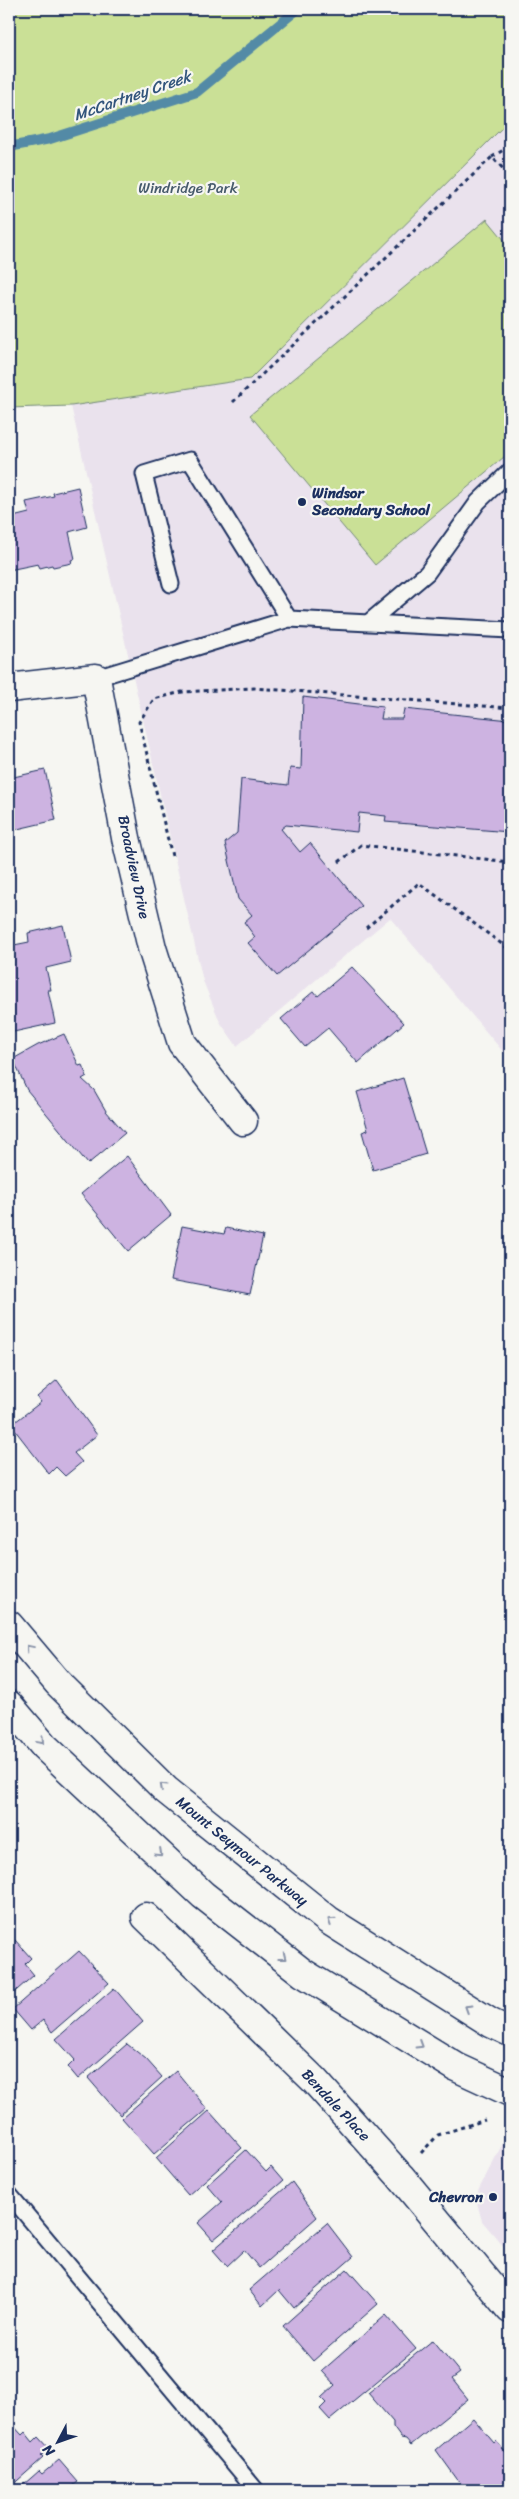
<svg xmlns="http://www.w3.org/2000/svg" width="519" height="2499" font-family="Sriracha,sans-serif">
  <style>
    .built { fill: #eae2ed }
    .green { fill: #cae096; stroke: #72887a }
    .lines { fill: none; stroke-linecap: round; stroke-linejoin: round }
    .stream { stroke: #538aa6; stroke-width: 10 }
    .building { fill: #cdb3e1; stroke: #1b2f5e }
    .service-casing { stroke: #1b2f5e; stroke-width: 19 }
    .minor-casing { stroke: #1b2f5e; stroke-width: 31 }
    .secondary-casing { stroke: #1b2f5e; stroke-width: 31 }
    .path { stroke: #1b2f5e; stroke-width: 3; stroke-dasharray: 4 4; stroke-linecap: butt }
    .service { stroke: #f6f6f2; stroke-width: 15 }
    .minor { stroke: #f6f6f2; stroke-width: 28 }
    .secondary { stroke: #f6f6f2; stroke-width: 28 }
    .oneway { stroke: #8892a8 }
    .poi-dot { fill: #1b2f5e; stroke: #f6f6f2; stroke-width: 2 }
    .labels { text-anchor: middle; stroke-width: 4.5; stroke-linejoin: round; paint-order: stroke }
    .park-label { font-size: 15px; fill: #475b6c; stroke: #f6f6f2 }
    .poi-label { font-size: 15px; font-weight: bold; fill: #1b2f5e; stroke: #f6f6f2; text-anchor: start }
    .street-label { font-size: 15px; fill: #1b2f5e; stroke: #f6f6f2 }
    .water-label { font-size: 16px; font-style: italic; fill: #32557c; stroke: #f6f6f2 }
  </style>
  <rect width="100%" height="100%" fill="#f6f6f2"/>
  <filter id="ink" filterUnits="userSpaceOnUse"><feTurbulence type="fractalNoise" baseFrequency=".02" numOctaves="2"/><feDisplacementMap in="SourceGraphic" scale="10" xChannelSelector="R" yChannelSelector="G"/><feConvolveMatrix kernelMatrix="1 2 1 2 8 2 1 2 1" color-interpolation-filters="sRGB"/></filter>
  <g filter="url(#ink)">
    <!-- built -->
    <path class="built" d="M510,120V1060L390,918L237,1046L220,1022L203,981L71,406H69L250,379Z
      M505,2139L510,2141V2254L482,2221L476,2199L479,2189Z"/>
    <!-- green -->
    <path class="green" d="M9,9H510V120L250,379L71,406L9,408Z
      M487,219L510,247V452L375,565L250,415Z"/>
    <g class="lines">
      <!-- stream -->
      <path class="stream" d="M9,147L50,139L197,92L298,9"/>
    </g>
    <!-- building -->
    <path class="building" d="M78,487L87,527L69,532L75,559L71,560L72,563L53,567L52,565L40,568L38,564L9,570V518L29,513L26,502L54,496L53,493Z
      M303,697L383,707L381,719H402L404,709L510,720V832L385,822L386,816L359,813L357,832L286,825L281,829L300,852L310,843L362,906L277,976L248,943L255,937L244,922L252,915L238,899L225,843L237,833L241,779L288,785L290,768L301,769Z
      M45,770L56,820L9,831V778Z
      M63,925L71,962L46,968L51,990H48L55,1023L9,1033V946L29,942L28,933Z
      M352,967L404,1023L358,1063L328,1028L305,1047L281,1019L314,991L318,996Z
      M64,1034L79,1066L82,1065L87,1076L82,1079L94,1090L106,1111L125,1133L88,1164L27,1090L13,1059L38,1045Z
      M403,1078L426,1154L373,1170L362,1132L368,1130L357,1092Z
      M127,1156L171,1215L128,1251L81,1194Z
      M182,1226L224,1234L226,1228L263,1236L250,1295L171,1280Z
      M57,1380L97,1435L74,1453L82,1462L65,1476L56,1467L49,1474L11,1425L41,1402L37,1397Z
      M15,1940L31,1958L25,1964L34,1975L9,1997V1945Z
      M79,1951L109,1983L52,2032L43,2020L31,2030L13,2009Z
      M114,1988L143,2022L78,2079L68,2067L75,2060L56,2039Z
      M127,2044L146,2059L162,2077L120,2115L88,2078Z
      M176,2071L207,2109L154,2154L122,2118Z
      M209,2111L242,2148L188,2195L156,2158Z
      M246,2150L266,2172L271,2167L283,2181L213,2240L198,2223L222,2202L207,2185Z
      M292,2182L317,2217L259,2268L244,2250L227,2266L213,2250Z
      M327,2223L353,2257L294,2308L279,2290L262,2306L249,2290Z
      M347,2269L378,2304L313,2361L283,2326Z
      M386,2315L416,2349L330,2420L320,2409L326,2403L321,2398L335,2385L322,2371Z
      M433,2340L460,2373L452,2379L468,2399L411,2445L406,2439L401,2438L393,2427V2422L368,2393Z
      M473,2418L494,2443L496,2441L510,2457V2479L498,2490H470L468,2488L465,2490L436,2450Z
      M11,2423L22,2435L25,2432L33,2442L38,2437L49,2449L41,2456L43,2458L9,2488V2425Z
      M59,2460L78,2482L70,2488L72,2490H21L25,2488L23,2485L39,2471L42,2474Z"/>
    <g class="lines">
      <!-- service casing -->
      <g class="service-casing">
        <path id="service" d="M171,584L144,474L190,460L289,619
          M368,623L427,573L478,502L510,471
          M96,678L289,619L510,630
          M9,2194L256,2490"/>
      </g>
      <!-- minor casing -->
      <g class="minor-casing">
        <path id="minor" d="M9,688L96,678L126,838L152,948L182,1043L243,1121
          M146,1917L314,2080L400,2176L510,2309"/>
      </g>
      <!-- secondary casing -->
      <g class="secondary-casing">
        <path id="secondary" d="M9,1625L58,1683L166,1790L328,1920L491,2023L510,2032
          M9,1705L44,1746L203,1895L303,1973L456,2067L510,2092"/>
      </g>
      <!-- path -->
      <path class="path" d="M492,157L510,146
        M233,402L492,157L510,176
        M172,856L139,722L154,699L182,692L254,688L510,708
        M339,862L361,845L510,862
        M366,928L419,883L510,950
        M421,2153L438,2135L485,2120"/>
      <!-- service -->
      <use href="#service" class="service"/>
      <!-- minor -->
      <use href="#minor" class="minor"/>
      <!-- secondary -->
      <use href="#secondary" class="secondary"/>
    </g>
    <!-- one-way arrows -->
    <defs><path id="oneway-chevron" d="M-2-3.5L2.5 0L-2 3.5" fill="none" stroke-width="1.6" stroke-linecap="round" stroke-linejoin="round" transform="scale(1.25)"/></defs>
    <g class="oneway">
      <use href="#oneway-chevron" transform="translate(29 1648) rotate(-130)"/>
      <use href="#oneway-chevron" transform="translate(41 1741) rotate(48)"/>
      <use href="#oneway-chevron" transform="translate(163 1786) rotate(-137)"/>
      <use href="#oneway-chevron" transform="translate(159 1853) rotate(43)"/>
      <use href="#oneway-chevron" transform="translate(331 1921) rotate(-146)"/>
      <use href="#oneway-chevron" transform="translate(283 1957) rotate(38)"/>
      <use href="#oneway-chevron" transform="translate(468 2008) rotate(-148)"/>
      <use href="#oneway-chevron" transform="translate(420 2045) rotate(32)"/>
    </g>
  </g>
  <!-- markers -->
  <g class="poi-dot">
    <circle cx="302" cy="502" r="5"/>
    <circle cx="493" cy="2197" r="5"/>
  </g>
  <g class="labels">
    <!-- park labels -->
    <g class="park-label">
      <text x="188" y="193">Windridge Park</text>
    </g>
    <!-- poi labels -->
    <g class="poi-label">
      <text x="312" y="498">Windsor<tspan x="312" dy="17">Secondary School</tspan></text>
      <text x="483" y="2202" text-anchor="end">Chevron</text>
    </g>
    <!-- street labels -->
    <g class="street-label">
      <text transform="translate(134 867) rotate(78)" y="5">Broadview Drive</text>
      <text transform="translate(242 1851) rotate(39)" y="5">Mount Seymour Parkway</text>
      <text transform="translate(336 2105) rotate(47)" y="5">Bendale Place</text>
    </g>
    <!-- water labels -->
    <g class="water-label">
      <text transform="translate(132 95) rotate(-19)" y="6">McCartney Creek</text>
    </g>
  </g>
  <!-- margin -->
  <rect width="519" height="2499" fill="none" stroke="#f6f6f2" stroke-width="30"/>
  <rect x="15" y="15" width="489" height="2469" fill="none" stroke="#1b2f5e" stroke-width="2" filter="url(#ink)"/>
  <!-- north arrow -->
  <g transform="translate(58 2442) rotate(229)" stroke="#f6f6f2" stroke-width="4" paint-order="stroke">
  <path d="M0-4L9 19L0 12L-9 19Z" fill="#1b2f5e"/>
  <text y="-8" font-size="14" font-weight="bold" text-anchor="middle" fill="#1b2f5e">N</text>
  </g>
</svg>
